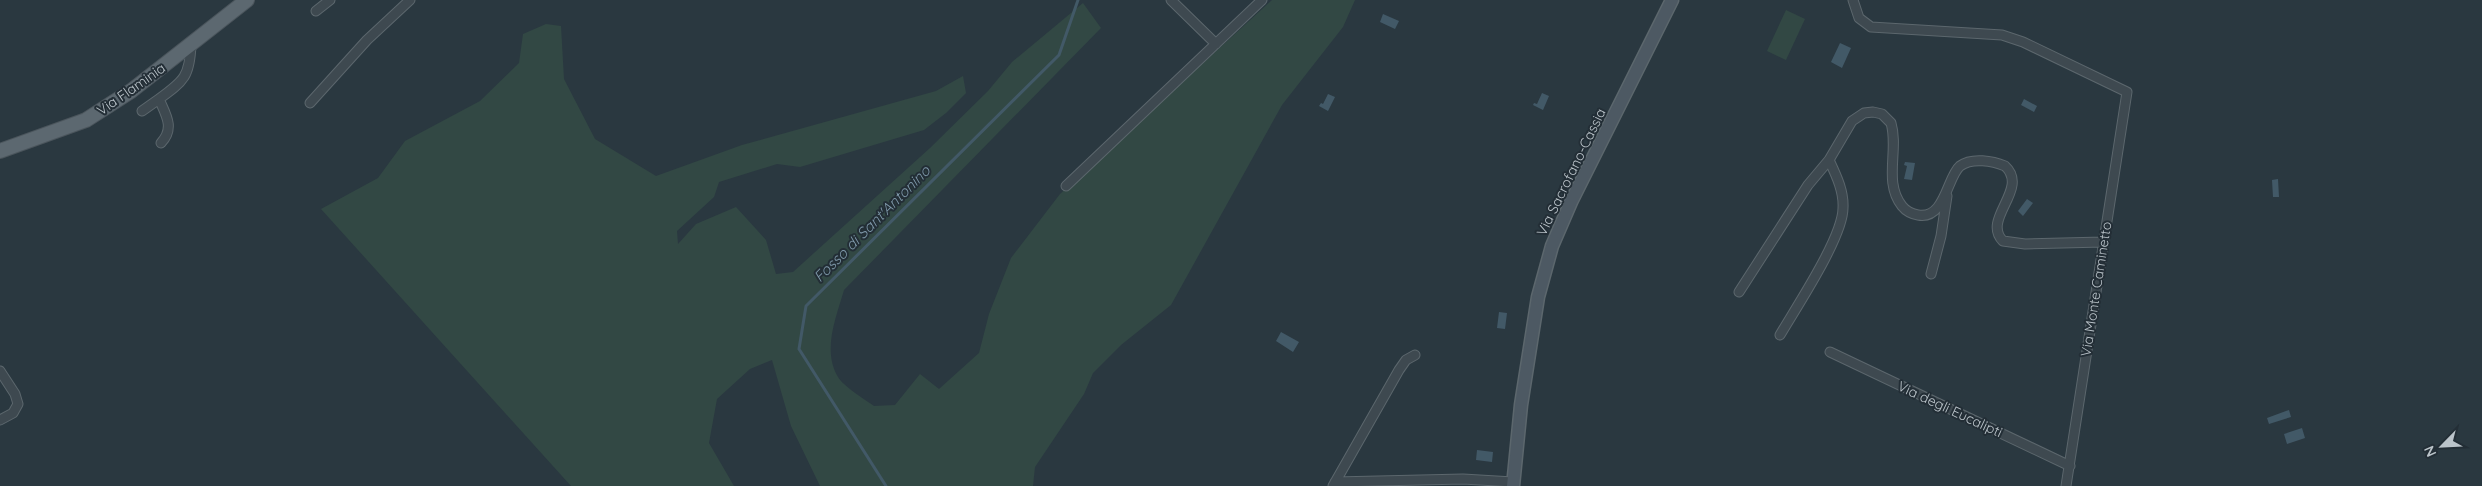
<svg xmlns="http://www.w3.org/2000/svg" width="2482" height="486" font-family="Quicksand,sans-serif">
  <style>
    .green { fill: #324844 }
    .water { fill: #425967 }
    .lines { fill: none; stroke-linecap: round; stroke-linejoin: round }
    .stream { stroke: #425967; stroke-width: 3 }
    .street-casing { stroke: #5c676d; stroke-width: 11 }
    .secondary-casing { stroke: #5c676d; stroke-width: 15 }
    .primary-casing { stroke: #4b555c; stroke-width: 16 }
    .street { stroke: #3e4950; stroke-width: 9 }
    .secondary { stroke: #4d5963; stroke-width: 12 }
    .primary { stroke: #5c6870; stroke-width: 14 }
    .labels { text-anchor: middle; stroke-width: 4; stroke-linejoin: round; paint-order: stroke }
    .street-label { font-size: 14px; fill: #bbc4ca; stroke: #232e36 }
    .water-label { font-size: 15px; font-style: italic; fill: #7f99aa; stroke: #232e36 }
  </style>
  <rect width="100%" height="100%" fill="#2a3840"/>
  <!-- green -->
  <path class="green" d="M1272,0H1355L1343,27L1282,105L1171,305L1121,345L1093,373L1084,394L1035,467L1033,486H820L791,426L772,360L750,369L717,399L709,443L734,486H571L321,209L378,178L405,141L480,101L519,63L523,34L546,24L561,26L564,79L595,139L656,176L742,145L936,91L963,76L966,93L946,113L924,130L800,167L777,164L719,182L714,197L677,231L678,244L696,224L736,207L766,240L776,274L793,272L930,148L988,91L1012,62L1083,3L1101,28L844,290C836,318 822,350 838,377C843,386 864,399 874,406L895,405L920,374L939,389L979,353L989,314L1011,258L1060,194Z
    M1786,10L1805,19L1786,60L1767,51Z"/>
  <!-- water -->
  <path class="water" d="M1383,14L1399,21L1395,29L1380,22Z
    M1840,43L1851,48L1842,68L1831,62Z
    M1542,93L1549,96L1543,110L1533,105L1534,103L1537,104Z
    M1328,94L1335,97L1328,111L1319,106L1321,103L1323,104Z
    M2024,99L2037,106L2034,112L2021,105Z
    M1905,162L1915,163L1912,180L1904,179L1907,166L1904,165Z
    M2278,179L2279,197H2273L2272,180Z
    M2027,199L2033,203L2023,216L2018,211Z
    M1499,312L1507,313L1505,329L1497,328Z
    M1281,332L1299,342L1293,352L1276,341Z
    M2289,410L2291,417L2269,424L2267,418Z
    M2302,428L2305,438L2287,444L2284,434Z
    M1477,450L1493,452L1492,462L1476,460Z"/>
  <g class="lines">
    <!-- stream -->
    <path class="stream" d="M886,486L799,349L806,306L1059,55L1078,0"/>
    <!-- street casing -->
    <g class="street-casing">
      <path id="street" d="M1171,0L1216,44
        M1853,0L1859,18L1871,27L2002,35L2023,42L2127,92L2066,486
        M316,11L330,0
        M310,103L367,40L410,0
        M142,111L159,99
        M161,143C175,128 166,115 159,99C184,81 190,76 191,44
        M1066,186L1262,0
        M1931,274L1941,236L1947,196
        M1739,292L1808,185L1829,160L1852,121L1864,113L1873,112L1882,114L1891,123C1899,150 1883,182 1902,206C1906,211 1912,214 1918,215C1945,220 1947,177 1960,166C1972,157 1993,161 2005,166C2030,189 1981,219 2003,241L2025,244L2103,242
        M1780,335C1797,306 1843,237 1843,208C1844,191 1836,175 1829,160
        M1830,352L2070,466
        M0,371L15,394L18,404L13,413L0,420
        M1335,482L1463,479L1513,482
        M1333,486L1399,370L1406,360L1415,355"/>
    </g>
    <!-- secondary casing -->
    <g class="secondary-casing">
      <path id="secondary" d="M1513,486L1521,405L1538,297L1552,246L1571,202L1672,0"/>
    </g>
    <!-- primary casing -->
    <g class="primary-casing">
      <path id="primary" d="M0,151L86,120L131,91L247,0"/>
    </g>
    <!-- street -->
    <use href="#street" class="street"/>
    <!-- secondary -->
    <use href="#secondary" class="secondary"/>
    <!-- primary -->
    <use href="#primary" class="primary"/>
  </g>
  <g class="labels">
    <!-- street labels -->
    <g class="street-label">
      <text transform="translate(131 89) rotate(-35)" y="5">Via Flaminia</text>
      <text transform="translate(1571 172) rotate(-64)" y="5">Via Sacrofano-Cassia</text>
      <text transform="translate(2096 289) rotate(-81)" y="5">Via Monte Caminetto</text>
      <text transform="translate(1950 409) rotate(25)" y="5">Via degli Eucalipti</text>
    </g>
    <!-- water labels -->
    <g class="water-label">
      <text transform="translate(872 224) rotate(-45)" y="5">Fosso di Sant'Antonino</text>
    </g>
  </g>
  <!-- north arrow -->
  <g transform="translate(2442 446) rotate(246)" stroke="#232e36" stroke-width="4" paint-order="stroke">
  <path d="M0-4L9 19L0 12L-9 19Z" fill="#bbc4ca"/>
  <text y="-8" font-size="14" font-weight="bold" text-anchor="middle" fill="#bbc4ca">N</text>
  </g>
</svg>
